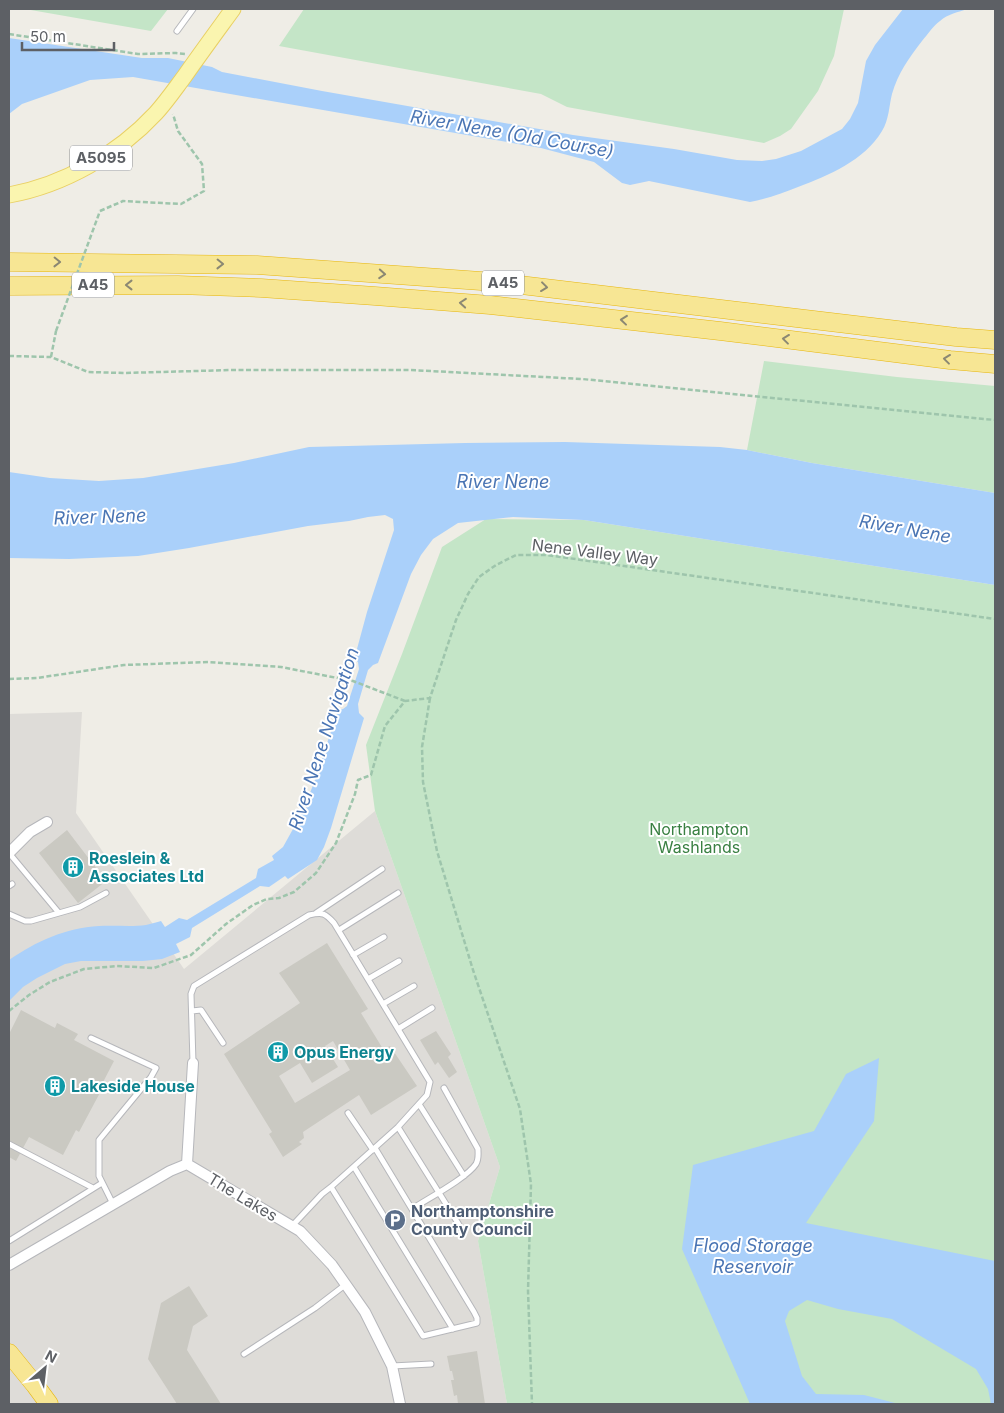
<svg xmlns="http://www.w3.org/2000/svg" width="1004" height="1413" font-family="Inter,sans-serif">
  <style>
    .industrial { fill: #dedcd8 }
    .green { fill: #c4e5c7 }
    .water { fill: #aad0fa }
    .building { fill: #cac9c2; fill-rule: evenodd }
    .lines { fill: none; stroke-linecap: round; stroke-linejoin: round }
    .lane-casing { stroke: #b6b7bb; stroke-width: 7 }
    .street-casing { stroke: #b6b7bb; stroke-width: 12 }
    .primary-casing { stroke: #e9d064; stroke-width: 17 }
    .highway-casing { stroke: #e7b60d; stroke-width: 19 }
    .path { stroke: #9ec5ac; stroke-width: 2.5; stroke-dasharray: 5 2.5; stroke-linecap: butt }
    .lane { stroke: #fff; stroke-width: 5 }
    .street { stroke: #fff; stroke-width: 10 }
    .primary { stroke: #faf5af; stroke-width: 15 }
    .highway { stroke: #f7e694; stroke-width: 18 }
    .path-bridge { stroke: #9ec5ac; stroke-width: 2.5; stroke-dasharray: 5 2.5; stroke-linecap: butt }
    .oneway { stroke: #8b8873 }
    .labels { text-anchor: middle; stroke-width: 4; stroke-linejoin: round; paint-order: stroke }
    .shield { fill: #fff; stroke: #8e9093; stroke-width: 1 }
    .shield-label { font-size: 15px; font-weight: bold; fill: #5d6065 }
    .street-label { font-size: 16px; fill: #5d6065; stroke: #fff }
    .park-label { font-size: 16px; fill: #398042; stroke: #fff }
    .culture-label { font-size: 16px; font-weight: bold; fill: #0d838f; stroke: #fff; text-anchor: start }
    .service-label { font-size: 16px; font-weight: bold; fill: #4e5e75; stroke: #fff; text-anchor: start }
    .water-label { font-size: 18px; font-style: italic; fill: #4a75b4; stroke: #fff }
  </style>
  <rect width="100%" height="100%" fill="#efede6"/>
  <!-- industrial -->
  <path class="industrial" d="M82,712L76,813L184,969L375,811L500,1167L478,1241L507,1404H9V714Z"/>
  <!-- green -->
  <path class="green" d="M25,9H168L151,31Z
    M304,9H844L834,56L818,91L791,129L780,136L764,143L567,107L541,94L279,46Z
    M764,361L897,377L995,386V493L812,463L747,450Z
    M486,519L584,520L995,585V1404H507L478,1241L500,1167L375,811L366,745L402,654L442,547Z"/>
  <!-- water -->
  <path class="water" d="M903,9H968C958,12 948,14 940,21C933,26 928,34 922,41C909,58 898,73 892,94C889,106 889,120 882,131C864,161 829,175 798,187C782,193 767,199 750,202L649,181L630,185L622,183L594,162L541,148L133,77L90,80L22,104L9,114V38L142,58H168L212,67L222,72L322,91L573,135L674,149L737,160L762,161L776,159L801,151L842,129L850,119L858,103L866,61L875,45Z
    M565,442L720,447L747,450L812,463L995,493V585L584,520L513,517L458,523L433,539L421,555L411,574L378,663L373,665L368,670L358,704L359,713L364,718L331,828L324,847L317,860L288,879L285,876L269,887L260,886L192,928L190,937L176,944L180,952L162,959L143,961H81L65,964L37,978L23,987L9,1001V960C37,941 65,928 99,926C115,925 131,927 146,925C151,924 157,922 161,921L165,927L179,918L187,920L256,878L258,869L274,860L272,856L283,847L303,811L315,780L338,710L343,709L347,706L359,669L358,662L354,660L367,612L394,530L393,519L385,515L368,517L349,521L308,526L189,548L138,556L69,559L9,558V472L50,478L99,481L143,478L234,463L309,447L465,443Z
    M879,1058L874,1121L806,1223L995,1261V1404H991L988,1389L976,1369L892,1319L838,1309L807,1300L789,1311L785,1321L802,1376L816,1394L864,1395L899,1404H750L682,1249L693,1165L814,1131L846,1074Z"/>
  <!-- building -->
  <path class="building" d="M67,830L106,881L78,903L39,853Z
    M327,943L368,1009L361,1013L383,1049L390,1046L417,1086L371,1115L359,1095L303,1132L304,1138L299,1142L302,1144L283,1157L269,1134L272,1132L224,1054L300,1003L279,973ZM333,1041L350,1070L295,1103L279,1076L300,1063L312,1083L338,1067L325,1046Z
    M21,1010L55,1028L57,1023L78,1034L74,1040L114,1061L101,1086L103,1087L79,1132L76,1130L63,1155L29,1137L16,1161L9,1157V1034Z
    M436,1031L451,1054L448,1057L457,1072L449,1078L438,1062L435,1065L420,1040Z
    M189,1286L208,1316L193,1326L187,1350L221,1404H177L148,1359L161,1303Z
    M477,1351L485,1404H458L457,1395L454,1396L451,1380H454L452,1371H450L447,1356Z"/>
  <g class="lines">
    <!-- lane casing -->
    <g class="lane-casing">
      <path id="lane" d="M177,31L193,9
        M9,853L59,913L80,907L106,893
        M9,886L12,884
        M316,913L382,869
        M9,914L25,921H31L59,913
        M339,930L398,893
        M353,955L384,937
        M368,979L399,961
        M383,1004L414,986
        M192,1011L201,1010L223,1043
        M398,1029L432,1008
        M91,1038L156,1068L151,1077L99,1140V1176L113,1204
        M193,1063L191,994L194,986L309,915C323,912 325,913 334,923L430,1082L427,1095L398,1127L331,1187L322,1194L292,1226
        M419,1104L464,1176
        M348,1113L373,1150
        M398,1127L461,1228
        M9,1144L93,1188
        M354,1167L453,1329
        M331,1187L423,1336L477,1323V1318L474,1312L375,1148
        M412,1209C427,1199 467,1178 476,1164C479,1159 478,1154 478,1149L444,1088
        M9,1241L102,1183
        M244,1354L315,1308L345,1285
        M392,1366L431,1364"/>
    </g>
    <!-- street casing -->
    <g class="street-casing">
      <path id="street" d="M9,853L30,832L47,822
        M187,1164L193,1063
        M9,1265L170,1171L187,1164L300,1231L332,1265L365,1312L392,1366L400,1404"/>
    </g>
    <!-- primary casing -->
    <g class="primary-casing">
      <path id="primary" d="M9,195C64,185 118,154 156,113C166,102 175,89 184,77C200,54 217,31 233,9"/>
    </g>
    <!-- highway casing -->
    <g class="highway-casing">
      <path id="highway" d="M9,262L257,265L495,282L956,337L995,340
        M9,286L178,285L261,288L375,296L490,305L720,331L950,360L995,364
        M9,1353L35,1385L49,1404"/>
    </g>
    <!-- path -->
    <path class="path" d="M9,34L138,54L176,53L186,54
      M100,211L123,201L181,204L204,191L202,164L178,131L173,114
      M9,356L51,357L88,372L124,373L232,370H411L582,379L995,420
      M51,357L56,331
      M9,679L37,678L124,665L208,662L281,667L353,681L405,701
      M430,698L422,747L423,782L437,851L473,970L520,1109L531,1184L528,1291L532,1404
      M9,1011L29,995L50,982L84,969L117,966L154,968L191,955L226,924L253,905L267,899L279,898L294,892L316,873L336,843L355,794L358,780L371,775L385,726L405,701L430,698L456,620L468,594L479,577L496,565L516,555H547L995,619"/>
    <!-- lane -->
    <use href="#lane" class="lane"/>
    <!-- street -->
    <use href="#street" class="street"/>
    <!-- primary -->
    <use href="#primary" class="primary"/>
    <!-- highway -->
    <use href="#highway" class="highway"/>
    <!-- path-bridge -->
    <path class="path-bridge" d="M56,331L100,211"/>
  </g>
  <!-- one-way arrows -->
  <defs><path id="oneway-chevron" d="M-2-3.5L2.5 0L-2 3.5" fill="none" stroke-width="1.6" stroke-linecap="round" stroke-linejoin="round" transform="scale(1.25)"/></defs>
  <g class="oneway">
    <use href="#oneway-chevron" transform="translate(57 262) rotate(1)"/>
    <use href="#oneway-chevron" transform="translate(220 264) rotate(1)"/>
    <use href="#oneway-chevron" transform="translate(382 274) rotate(4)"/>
    <use href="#oneway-chevron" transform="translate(129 285) rotate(180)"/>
    <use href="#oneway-chevron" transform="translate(544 287) rotate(7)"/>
    <use href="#oneway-chevron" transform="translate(463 303) rotate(-175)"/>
    <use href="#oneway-chevron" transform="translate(624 320) rotate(-174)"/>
    <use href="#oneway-chevron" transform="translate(786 339) rotate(-173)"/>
    <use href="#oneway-chevron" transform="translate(947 359) rotate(-173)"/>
  </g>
  <!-- icons -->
  <defs>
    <g id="building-disc" transform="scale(1.125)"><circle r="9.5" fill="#0f9aa8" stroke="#fff"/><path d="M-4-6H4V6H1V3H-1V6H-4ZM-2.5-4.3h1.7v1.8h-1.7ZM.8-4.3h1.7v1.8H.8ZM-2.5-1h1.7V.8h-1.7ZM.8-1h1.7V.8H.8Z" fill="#fff"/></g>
    <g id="parking-disc" transform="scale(1.125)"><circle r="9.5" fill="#5c6f8a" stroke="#fff"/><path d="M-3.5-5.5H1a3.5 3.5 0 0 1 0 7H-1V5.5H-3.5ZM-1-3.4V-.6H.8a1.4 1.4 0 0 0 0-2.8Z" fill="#fff"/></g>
  </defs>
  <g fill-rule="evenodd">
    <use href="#building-disc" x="73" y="867"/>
    <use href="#building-disc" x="278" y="1052"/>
    <use href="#building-disc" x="55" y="1086"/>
    <use href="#parking-disc" x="395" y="1220"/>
  </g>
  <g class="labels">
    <!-- shield labels -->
    <g class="shield">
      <rect x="70" y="145.5" width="62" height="25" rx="4"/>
      <rect x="482" y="270.5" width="42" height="25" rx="4"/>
      <rect x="72" y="272.5" width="42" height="25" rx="4"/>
    </g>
    <g class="shield-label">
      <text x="101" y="163">A5095</text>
      <text x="503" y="288">A45</text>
      <text x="93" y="290">A45</text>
    </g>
    <!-- street labels -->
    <g class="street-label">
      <text transform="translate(595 552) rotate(7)" y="6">Nene Valley Way</text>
      <text transform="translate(243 1197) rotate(31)" y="6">The Lakes</text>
    </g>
    <!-- park labels -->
    <g class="park-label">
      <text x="699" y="835">Northampton<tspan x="699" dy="18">Washlands</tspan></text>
    </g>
    <!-- culture labels -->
    <g class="culture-label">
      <text x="89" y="864">Roeslein &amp;<tspan x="89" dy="18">Associates Ltd</tspan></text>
      <text x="294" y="1058">Opus Energy</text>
      <text x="71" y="1092">Lakeside House</text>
    </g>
    <!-- service labels -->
    <g class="service-label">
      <text x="411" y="1217">Northamptonshire<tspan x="411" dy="18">County Council</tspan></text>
    </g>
    <!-- water labels -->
    <g class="water-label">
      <text transform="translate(512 134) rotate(10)" y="6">River Nene (Old Course)</text>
      <text x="503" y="488">River Nene</text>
      <text transform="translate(100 517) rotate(-2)" y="6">River Nene</text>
      <text transform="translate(905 529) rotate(10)" y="6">River Nene</text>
      <text transform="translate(324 739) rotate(-72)" y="6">River Nene Navigation</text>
      <text x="753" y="1252">Flood Storage<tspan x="753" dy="21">Reservoir</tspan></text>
    </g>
  </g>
  <!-- border -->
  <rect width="1004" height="1413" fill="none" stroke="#5d6065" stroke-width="20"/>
  <!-- north arrow -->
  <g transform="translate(45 1368) rotate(28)" stroke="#ffffff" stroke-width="4" paint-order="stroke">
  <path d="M0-4L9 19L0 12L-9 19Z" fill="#5d6065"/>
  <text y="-8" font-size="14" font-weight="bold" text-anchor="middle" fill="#5d6065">N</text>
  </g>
  <!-- scale -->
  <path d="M22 42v8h92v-8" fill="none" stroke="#5d6065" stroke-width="2.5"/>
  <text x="30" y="42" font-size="15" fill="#5d6065" stroke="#ffffff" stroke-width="4" paint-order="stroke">50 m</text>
</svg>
